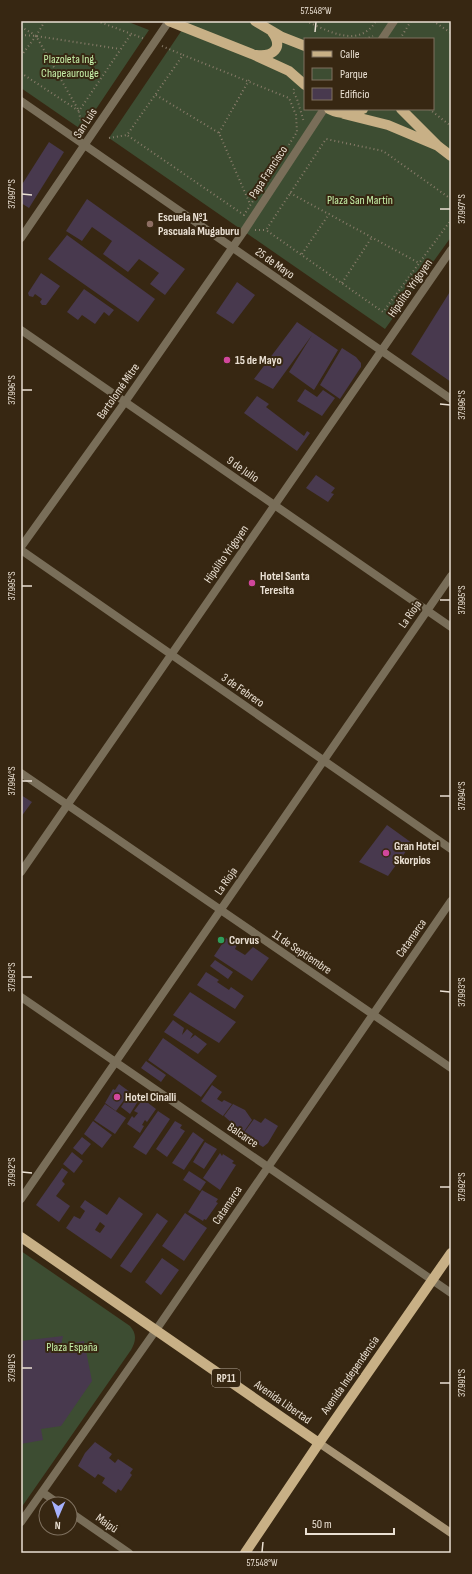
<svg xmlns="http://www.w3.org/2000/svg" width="472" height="1574" font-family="'Sofia Sans Condensed',sans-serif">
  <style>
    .green { fill: #3d4d32; fill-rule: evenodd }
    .building { fill: #48394e; fill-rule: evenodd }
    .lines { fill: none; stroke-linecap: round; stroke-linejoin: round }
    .path { stroke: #897c6a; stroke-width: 2; stroke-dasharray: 1 3; stroke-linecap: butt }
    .minor { stroke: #796e59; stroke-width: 8 }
    .secondary { stroke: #a69373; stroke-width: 8 }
    .primary { stroke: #c8b086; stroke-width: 10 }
    .ticks { fill: none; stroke: #eae0d3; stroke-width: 1.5 }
    .education-dot { fill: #8d6e63; stroke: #372712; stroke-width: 1.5 }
    .hotel-dot { fill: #d1479c; stroke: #372712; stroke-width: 1.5 }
    .leisure-dot { fill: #2e9e5b; stroke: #372712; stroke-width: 1.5 }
    .labels { text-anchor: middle; stroke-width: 4; stroke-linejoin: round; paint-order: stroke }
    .shield { fill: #372712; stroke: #b4a899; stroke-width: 1 }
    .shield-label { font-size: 11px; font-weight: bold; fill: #eae0d3 }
    .park-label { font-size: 12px; fill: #c7f1a9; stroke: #372712 }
    .street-label { font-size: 12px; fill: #eae0d3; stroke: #372712 }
    .poi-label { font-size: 12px; font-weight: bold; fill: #eae0d3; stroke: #372712; text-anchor: start }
    .neatline { fill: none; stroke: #eae0d3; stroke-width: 1.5 }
    .ticks-label { font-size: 10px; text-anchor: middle; fill: #eae0d3 }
  </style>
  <rect width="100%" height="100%" fill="#372712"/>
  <!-- green -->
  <path class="green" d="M21,21H126L149,30L82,130L21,88Z
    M188,21H451V237L385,329L109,138ZM305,39H433V109H305Z
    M21,1251L130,1326C137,1334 136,1341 131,1350L21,1508Z"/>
  <!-- building -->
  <path class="building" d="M49,142L64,152L29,208L21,203V186Z
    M87,199L185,269L165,295L150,284L159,273L139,259L128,272L103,254L112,241L92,227L82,241L66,231Z
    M67,235L155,299L138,322L48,259Z
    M41,273L60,286L46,305H42L40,302L42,299L35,294L33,297L29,296L28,293Z
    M237,282L255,295L233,324L216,313Z
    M84,289L114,310L109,316L104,312L95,324L82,315L78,320L67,312Z
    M451,290V382L411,354Z
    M297,322L338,350L314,390L289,372L312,335L273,389L254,379Z
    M342,348L356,357L361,363V367L340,399L320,385Z
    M305,389L317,397L323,390L335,398L322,416L297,401Z
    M257,396L269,404L266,407L304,436L307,431L310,433L297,451L244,413Z
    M316,475L335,488L331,493L334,494L328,502L306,488Z
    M21,795L32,802L21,817Z
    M387,825L412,843L388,876L359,862Z
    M226,938L237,945L235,949L245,955L253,947L269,958L252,981L214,956Z
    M215,960L233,972L228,979L210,966Z
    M206,972L219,980L217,982L229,990L231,987L244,996L235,1009L197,985Z
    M190,992L236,1022L219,1043L173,1015Z
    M173,1020L184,1028L182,1035L187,1029L193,1034L190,1039L195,1035L207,1044L198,1054L164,1032Z
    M163,1038L217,1076L201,1097L148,1060Z
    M146,1061L166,1075L161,1082L141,1068Z
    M119,1084L130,1092L116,1111L105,1103L113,1089L115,1090Z
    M212,1085L222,1092L217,1099L222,1102L224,1100L232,1104L223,1116L201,1101Z
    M131,1092L140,1098L130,1114L121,1107Z
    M143,1099L156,1109L147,1122L145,1120L142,1125L144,1126L140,1133L127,1124L132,1116L134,1118L138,1113L134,1111Z
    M105,1104L126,1118L115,1134L94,1120Z
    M233,1104L245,1110L252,1120L243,1133L224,1116Z
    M158,1111L170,1119L146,1155L133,1147Z
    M265,1118L278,1126L268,1143L263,1147L258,1144L256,1145L247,1139L248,1137L243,1134L254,1119L261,1123Z
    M93,1121L112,1135L102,1148L84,1134Z
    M175,1121L182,1125L180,1128L185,1131L167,1157L156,1149Z
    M193,1132L204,1140L184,1170L172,1163Z
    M82,1137L91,1144L82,1155L73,1148Z
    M205,1142L217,1149L204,1169L193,1162Z
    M72,1152L83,1161L74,1173L63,1164Z
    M220,1153L222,1156L223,1154L234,1161L232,1163L236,1165L220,1190L203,1178Z
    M62,1168L68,1172L62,1181L65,1184L56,1196L70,1206L59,1222L36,1205Z
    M189,1171L206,1182L200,1191L183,1180Z
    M202,1190L218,1199L216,1202L218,1203L206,1220L204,1219L203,1221L188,1212Z
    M119,1197L143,1214L111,1259L66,1228L74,1216L80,1219L85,1211L80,1207L85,1200L107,1215ZM100,1222L105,1226L100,1233L95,1230Z
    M157,1213L168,1221L131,1273L120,1266Z
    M185,1213L207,1228L184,1261L162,1246Z
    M162,1258L179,1270L161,1295L145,1282Z
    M63,1336L61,1345L84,1341L92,1381L61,1426L41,1429L43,1440L21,1444V1352L24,1351L21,1350V1341Z
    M95,1442L112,1454L109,1458L115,1463L118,1459L133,1469L130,1473L132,1475L121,1491L118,1489L116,1493L102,1483L105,1478L98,1474L95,1478L78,1466L85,1453Z"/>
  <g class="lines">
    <!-- path -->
    <path class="path" d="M97,21L145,39
      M306,21C328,31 359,49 376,21
      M433,21L451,33
      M21,27L35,35
      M21,35L36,36L120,49
      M36,36L45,21
      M365,39L373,36
      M400,39L411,21
      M162,46L183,55
      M183,55L289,98L296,115L297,132L244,215L127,135Z
      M21,56L36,36L79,111L82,130
      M21,73L79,111L131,34
      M294,89L293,91L297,99L304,122
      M156,95L219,133L250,204
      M429,109L451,126
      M219,133L249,80
      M109,138L127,135
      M290,193L419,263
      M451,199L383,151L326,139L266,230L383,312L451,220
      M255,230H266
      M302,254L329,214
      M342,283L372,237"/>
    <!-- minor -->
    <path class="minor" d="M382,39L394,21
      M21,101L451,399
      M21,238L169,21
      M21,330L451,627
      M21,547L125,402L244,231L324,109
      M21,550L451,849
      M21,773L451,1068
      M21,872L451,250
      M21,997L451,1293
      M21,1199L451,576
      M42,1492L59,1504
      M70,1512L129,1553
      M21,1522L156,1330L451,901"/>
    <!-- secondary -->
    <path class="secondary" d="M319,1443L451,1533"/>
    <!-- primary -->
    <path class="primary" d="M169,21L252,54L289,71L305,85
      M255,21L282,37L305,46
      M256,55C273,57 284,48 272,32
      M329,109C341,115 351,114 363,109
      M401,109L438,146L451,156
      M344,114L388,125L438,146
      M21,1237L319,1443
      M245,1553L319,1443L451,1253"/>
  </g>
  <!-- ticks -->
  <path class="ticks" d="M315,32L316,22M22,194L32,195M440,209H450M22,390H32M440,404L450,405M22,586H32M440,600H450M22,781H32M440,796H450M22,977H32M440,991L450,992M22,1172L32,1173M440,1187H450M22,1368H32M440,1383H450M262,1552L263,1542"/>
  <!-- markers -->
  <circle class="education-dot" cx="150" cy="224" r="4"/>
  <g class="hotel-dot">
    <circle cx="227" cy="360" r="4"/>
    <circle cx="252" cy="583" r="4"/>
    <circle cx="386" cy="853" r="4"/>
    <circle cx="117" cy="1097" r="4"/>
  </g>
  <circle class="leisure-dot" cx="221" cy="940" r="4"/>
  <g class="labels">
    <!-- shield labels -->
    <rect class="shield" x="212" y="1369" width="28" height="18" rx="3"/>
    <g class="shield-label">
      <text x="226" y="1382">RP11</text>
    </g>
    <!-- park labels -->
    <g class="park-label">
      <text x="70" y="63">Plazoleta Ing.<tspan x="70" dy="14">Chapeaurouge</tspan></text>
      <text x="360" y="204">Plaza San Martín</text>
      <text x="72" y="1351">Plaza España</text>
    </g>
    <!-- street labels -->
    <g class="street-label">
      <text transform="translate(85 123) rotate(-57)" y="4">San Luis</text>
      <text transform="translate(268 172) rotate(-57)" y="4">Papa Francisco</text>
      <text transform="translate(275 263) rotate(35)" y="4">25 de Mayo</text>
      <text transform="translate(410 288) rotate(-55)" y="4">Hipólito Yrigoyen</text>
      <text transform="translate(118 391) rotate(-55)" y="4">Bartolomé Mitre</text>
      <text transform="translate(243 469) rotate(35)" y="4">9 de Julio</text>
      <text transform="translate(226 554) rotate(-55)" y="4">Hipólito Yrigoyen</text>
      <text transform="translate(410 614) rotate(-55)" y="4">La Rioja</text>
      <text transform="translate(243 690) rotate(35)" y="4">3 de Febrero</text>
      <text transform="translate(226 881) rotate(-55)" y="4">La Rioja</text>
      <text transform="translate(411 938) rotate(-55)" y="4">Catamarca</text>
      <text transform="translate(302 952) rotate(34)" y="4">11 de Septiembre</text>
      <text transform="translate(243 1135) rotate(34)" y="4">Balcarce</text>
      <text transform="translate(227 1205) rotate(-56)" y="4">Catamarca</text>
      <text transform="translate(350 1375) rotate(-55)" y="4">Avenida Independencia</text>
      <text transform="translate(283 1402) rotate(35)" y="4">Avenida Libertad</text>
      <text transform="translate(107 1523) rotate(35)" y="4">Maipú</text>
    </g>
    <!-- poi labels -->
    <g class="poi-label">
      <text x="158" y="221">Escuela Nº1<tspan x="158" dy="14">Pascuala Mugaburu</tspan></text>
      <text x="235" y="364">15 de Mayo</text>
      <text x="260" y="580">Hotel Santa<tspan x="260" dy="14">Teresita</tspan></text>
      <text x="394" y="850">Gran Hotel<tspan x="394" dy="14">Skorpios</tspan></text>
      <text x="229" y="944">Corvus</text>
      <text x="125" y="1101">Hotel Cinalli</text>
    </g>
  </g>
  <!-- border -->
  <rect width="472" height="1574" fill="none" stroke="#372712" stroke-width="44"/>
  <!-- legend -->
  <rect x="304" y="38" width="130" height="72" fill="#372712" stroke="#7f715f"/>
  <rect x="312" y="51" width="20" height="6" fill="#c8b086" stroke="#7f715f"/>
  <text x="340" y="58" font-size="12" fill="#eae0d3">Calle</text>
  <rect x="312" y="68" width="20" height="12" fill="#3d4d32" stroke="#7f715f"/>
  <text x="340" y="78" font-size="12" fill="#eae0d3">Parque</text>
  <rect x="312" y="88" width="20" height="12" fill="#48394e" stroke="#7f715f"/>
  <text x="340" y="98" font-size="12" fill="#eae0d3">Edificio</text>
  <!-- north arrow -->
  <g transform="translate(58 1516) rotate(182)"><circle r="19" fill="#372712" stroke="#7f715f"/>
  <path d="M0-3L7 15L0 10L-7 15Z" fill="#a6b1fc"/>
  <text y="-6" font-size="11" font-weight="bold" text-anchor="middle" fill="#eae0d3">N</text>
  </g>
  <!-- scale -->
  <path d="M306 1528v6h88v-6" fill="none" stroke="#eae0d3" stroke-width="2"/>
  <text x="312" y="1528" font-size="12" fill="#eae0d3" stroke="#372712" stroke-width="3" paint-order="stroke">50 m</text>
  <rect x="22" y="22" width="428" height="1530" class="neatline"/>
  <g class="ticks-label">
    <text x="316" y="14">57.548°W</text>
    <text transform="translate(11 194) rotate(-90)" y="4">37.997°S</text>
    <text transform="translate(461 209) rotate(-90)" y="4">37.997°S</text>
    <text transform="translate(11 390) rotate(-90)" y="4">37.996°S</text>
    <text transform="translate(461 405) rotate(-90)" y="4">37.996°S</text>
    <text transform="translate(11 586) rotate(-90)" y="4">37.995°S</text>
    <text transform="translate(461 600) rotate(-90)" y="4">37.995°S</text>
    <text transform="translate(11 781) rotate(-90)" y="4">37.994°S</text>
    <text transform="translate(461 796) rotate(-90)" y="4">37.994°S</text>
    <text transform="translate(11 977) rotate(-90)" y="4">37.993°S</text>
    <text transform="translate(461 992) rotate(-90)" y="4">37.993°S</text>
    <text transform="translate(11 1172) rotate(-90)" y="4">37.992°S</text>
    <text transform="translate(461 1187) rotate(-90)" y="4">37.992°S</text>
    <text transform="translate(11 1368) rotate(-90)" y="4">37.991°S</text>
    <text transform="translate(461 1383) rotate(-90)" y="4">37.991°S</text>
    <text x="262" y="1566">57.548°W</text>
  </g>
</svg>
